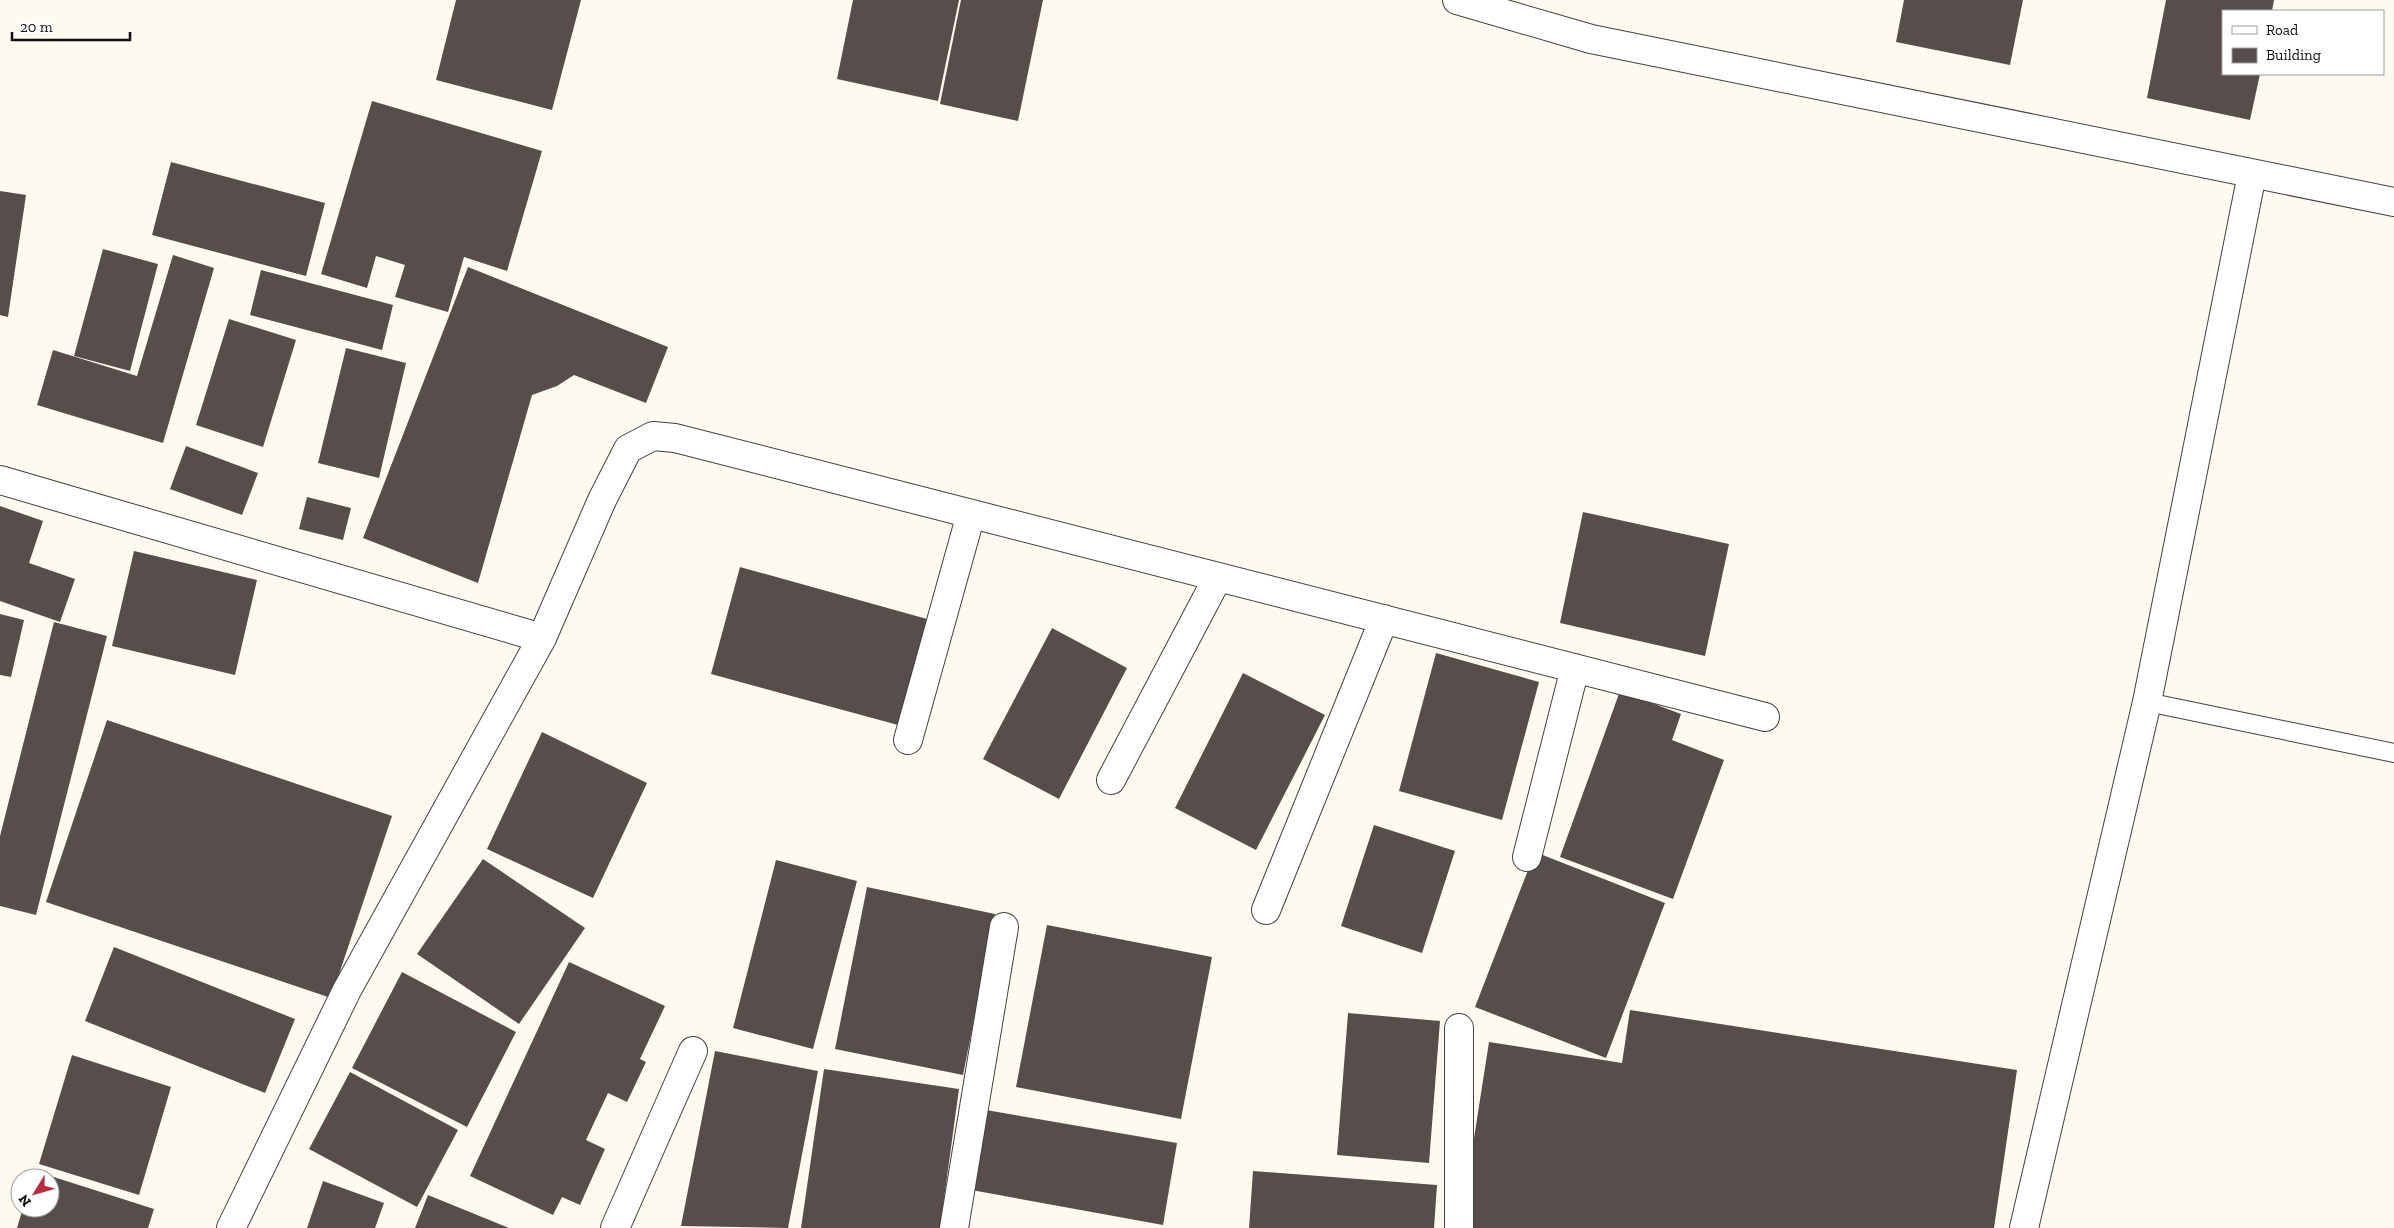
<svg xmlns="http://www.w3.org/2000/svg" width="2394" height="1228" font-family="'Zilla Slab',serif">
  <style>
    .building { fill: #574e4b }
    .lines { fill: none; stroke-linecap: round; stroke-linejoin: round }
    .lane-casing { stroke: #414141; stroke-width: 20 }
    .street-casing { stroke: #414141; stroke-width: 30 }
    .lane { stroke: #fff; stroke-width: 18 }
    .street { stroke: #fff; stroke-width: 28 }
  </style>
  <rect width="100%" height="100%" fill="#fefaf0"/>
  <!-- building -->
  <path class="building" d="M456,0H581L552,110L436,80Z
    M853,0H959L938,101L837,79Z
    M961,0H1043L1018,121L940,104Z
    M1904,0H2023L2010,65L1896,42Z
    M2166,0H2274L2272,11H2223V74H2260L2250,120L2147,98Z
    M372,101L542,151L507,271L464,257L448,312L395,297L405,265L376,256L367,288L321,274Z
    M171,162L325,203L306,276L152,235Z
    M0,191L26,195L8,317L0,315Z
    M103,249L158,264L130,371L74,356Z
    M173,255L214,268L163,443L37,405L53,350L137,376Z
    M468,267L668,347L646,403L574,375L557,386L532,395L478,583L363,538Z
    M261,270L393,305L382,350L250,315Z
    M229,319L296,340L263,447L196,425Z
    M346,348L406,363L379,478L318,463Z
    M186,446L258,473L242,515L170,489Z
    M307,497L351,508L343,540L299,529Z
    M0,506L43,521L29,563L75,579L60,622L0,601Z
    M1583,512L1729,544L1705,656L1560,623Z
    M134,551L257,580L235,675L112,646Z
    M740,567L927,619L898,725L711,674Z
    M0,614L24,620L11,677L0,675Z
    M54,622L107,636L36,915L0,906V836Z
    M1052,628L1127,668L1059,799L983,759Z
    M1436,653L1539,682L1502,820L1399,791Z
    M1243,673L1325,715L1256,850L1175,808Z
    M1620,691L1681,714L1672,740L1724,760L1673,899L1560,857Z
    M107,720L392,816L331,998L46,902Z
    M542,732L647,783L593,898L487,849Z
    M1374,825L1455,851L1422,953L1341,926Z
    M1535,852L1665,903L1606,1058L1475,1007Z
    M483,859L585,928L519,1024L417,954Z
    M776,860L857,881L813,1049L733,1028Z
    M867,887L995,914L963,1075L835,1049Z
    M1047,925L1212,957L1181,1119L1016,1087Z
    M114,947L295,1019L265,1093L85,1021Z
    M569,962L665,1006L640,1059L646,1062L627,1102L608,1093L586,1140L605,1149L580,1205L562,1197L553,1215L470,1176Z
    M402,972L516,1032L467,1127L352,1068Z
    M1630,1010L2017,1070L1994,1228H1460L1489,1042L1622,1063Z
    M1348,1013L1440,1021L1429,1163L1337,1155Z
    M715,1051L818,1071L788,1228L681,1226Z
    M72,1055L171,1087L139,1195L39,1164Z
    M824,1069L959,1089L940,1228H801Z
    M350,1072L458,1130L417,1207L309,1149Z
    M980,1109L1177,1143L1163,1225L966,1189Z
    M35,1171L154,1209L148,1228H17L23,1208H50V1178H33Z
    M1253,1171L1437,1185L1434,1228H1249Z
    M323,1181L384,1203L375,1228H307Z
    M428,1195L509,1228H415Z"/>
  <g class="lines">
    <!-- lane casing -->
    <g class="lane-casing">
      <path id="lane" d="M2147,702L2394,753"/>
    </g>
    <!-- street casing -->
    <g class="street-casing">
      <path id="street" d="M1457,0L1591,39L2394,202
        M0,480L542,638
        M908,740L971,514
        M1111,780L1218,577
        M1527,857L1575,668
        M1266,910L1384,619
        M1459,1028V1228
        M231,1228L347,990L542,638L602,500L628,449L653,436L675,438L1765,717
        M615,1228L693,1051
        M954,1228L1004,927
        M2024,1228L2147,702L2252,174"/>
    </g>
    <!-- lane -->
    <use href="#lane" class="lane"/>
    <!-- street -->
    <use href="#street" class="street"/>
  </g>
  <!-- legend -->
  <rect x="2222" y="10" width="162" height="65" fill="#ffffff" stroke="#9f9f9f"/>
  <rect x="2232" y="26" width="25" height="8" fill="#ffffff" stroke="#9f9f9f"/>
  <text x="2266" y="35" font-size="15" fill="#0e0e0e">Road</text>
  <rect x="2232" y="48" width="25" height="15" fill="#574e4b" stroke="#9f9f9f"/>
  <text x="2266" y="60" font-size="15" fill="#0e0e0e">Building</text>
  <!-- north arrow -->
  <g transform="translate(35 1193) rotate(233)"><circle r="24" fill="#ffffff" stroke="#9f9f9f"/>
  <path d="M0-4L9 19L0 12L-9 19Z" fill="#b92c3f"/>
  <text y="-8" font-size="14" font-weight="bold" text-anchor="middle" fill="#0e0e0e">N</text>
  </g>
  <!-- scale -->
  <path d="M12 32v8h118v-8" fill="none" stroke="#0e0e0e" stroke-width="2.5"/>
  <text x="20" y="32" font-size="15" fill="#0e0e0e" stroke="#ffffff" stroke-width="4" paint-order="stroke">20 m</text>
</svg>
